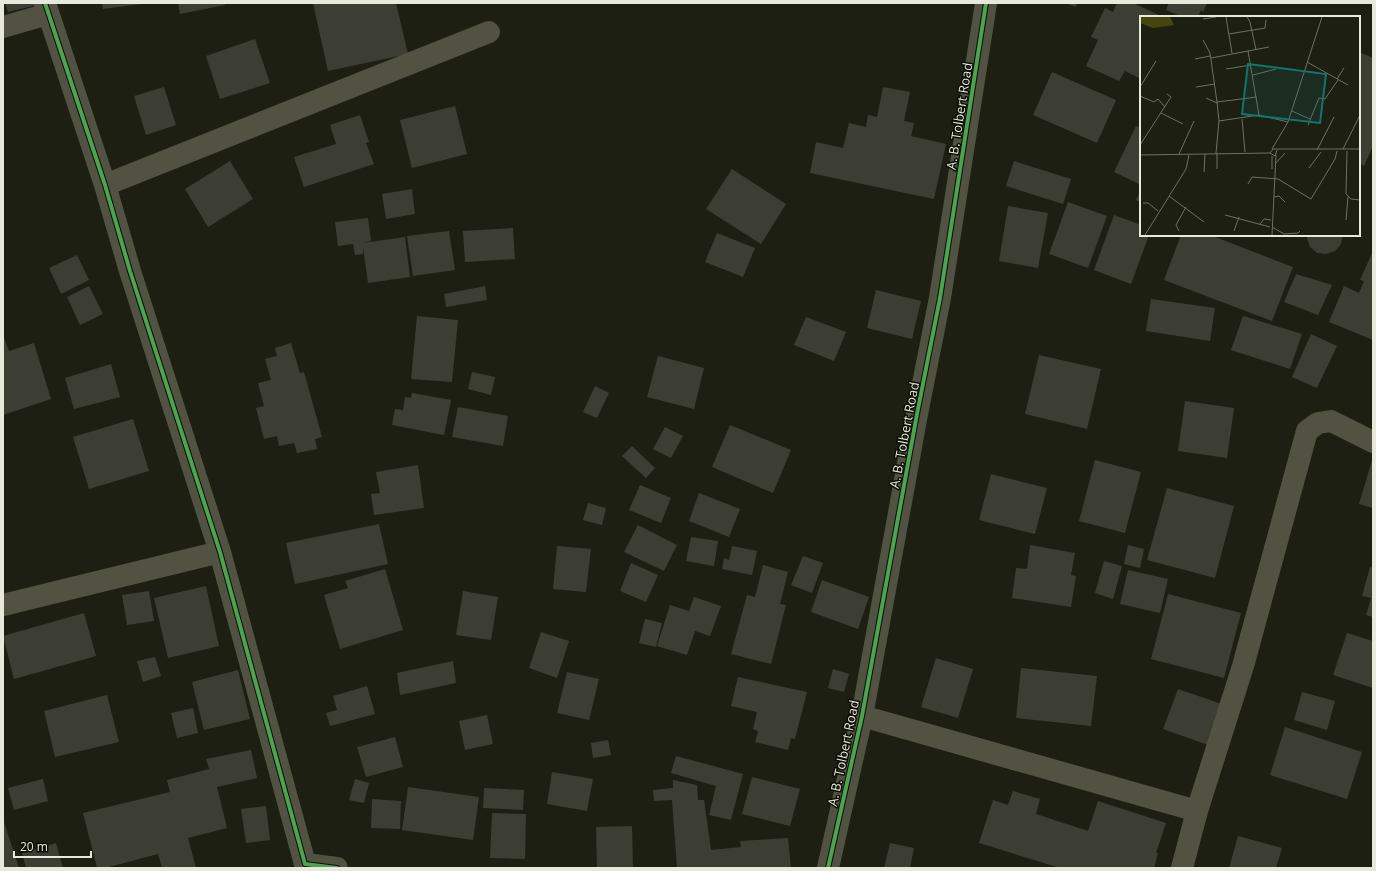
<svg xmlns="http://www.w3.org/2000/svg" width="1376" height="871" font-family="'Open Sans',sans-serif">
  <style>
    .building { fill: #3d3e33 }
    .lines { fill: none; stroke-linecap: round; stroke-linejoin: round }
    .minor { stroke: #515241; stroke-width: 22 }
    .tertiary { stroke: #515241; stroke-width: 22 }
    .cycleway-casing { stroke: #0c0d04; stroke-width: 6 }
    .cycleway { stroke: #4ca352; stroke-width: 4 }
    .labels { text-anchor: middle; stroke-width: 3; stroke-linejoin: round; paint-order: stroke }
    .street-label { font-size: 13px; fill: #e7e9db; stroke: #0c0d04 }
    .inset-road { fill: none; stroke: #6e7063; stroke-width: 1 }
    .view { fill: #0f766e; fill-opacity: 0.15; stroke: #0f766e; stroke-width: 2 }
    .inset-edge { fill: none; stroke: #e7e9db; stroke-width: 2 }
  </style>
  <rect width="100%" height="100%" fill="#1e1f13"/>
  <!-- building -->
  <path class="building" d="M5,3H41V4L8,12Z
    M102,3H141V4L103,9Z
    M178,3H224L225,5L180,14Z
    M313,3H396L408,54L328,71Z
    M1065,3H1077L1076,7Z
    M1117,3H1133L1163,17H1141V79L1125,71L1119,81L1086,66L1098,40L1091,37L1105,8L1113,12Z
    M1169,3H1207L1203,12L1201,10L1198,17H1183L1166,10Z
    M255,39L270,83L220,99L206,56Z
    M1359,52L1373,58V146L1364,166L1359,163Z
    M1052,72L1116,100L1097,143L1033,115Z
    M164,87L176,125L146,135L134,96Z
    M883,87L910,92L904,121L914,123L911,136L946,144L934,199L810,173L816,142L843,148L849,123L866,127L868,115L877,117Z
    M455,106L467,154L412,168L400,120Z
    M360,115L369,142L366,143L374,164L304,187L294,157L336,144L330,125Z
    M1136,126L1141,128V185L1114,172Z
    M230,161L253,199L208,227L185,189Z
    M1014,161L1071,179L1063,204L1006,186Z
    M732,169L786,204L761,244L706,209Z
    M412,189L415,214L386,219L382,194Z
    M1141,190V203L1136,200Z
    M1068,202L1107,216L1088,268L1049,254Z
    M1008,206L1048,213L1038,268L999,261Z
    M1114,215L1141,225V235H1149L1131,284L1094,270Z
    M368,218L371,241L362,243L405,237L410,277L368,283L363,247V254L355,255L353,244L338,246L335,222Z
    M513,228L515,259L465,262L463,231Z
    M449,231L455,270L413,276L407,236Z
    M717,233L755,248L743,277L705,262Z
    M1181,235H1210L1293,267L1272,321L1164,280Z
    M1307,235H1343L1341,244L1335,251L1326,254L1317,253L1310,247L1307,238Z
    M1373,251V340L1329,322L1344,286L1359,293L1364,281L1360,280Z
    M77,255L89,280L61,294L49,268Z
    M1296,274L1332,285L1318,315L1284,302Z
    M89,286L103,314L80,325L67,297Z
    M485,286L487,300L446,307L444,294Z
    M876,290L921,301L912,339L867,328Z
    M1151,299L1215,308L1210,341L1146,331Z
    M417,316L458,320L452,382L411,379Z
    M1243,316L1302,334L1290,369L1231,350Z
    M806,317L846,332L834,361L794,345Z
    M1311,334L1337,346L1317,388L1292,377Z
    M3,335L9,351L34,343L51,399L3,415Z
    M291,343L300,373L304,372L322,437L315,439L317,449L297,453L294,443L279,446L277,436L264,439L256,408L264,406L258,383L271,380L265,359L277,356L275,348Z
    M1039,355L1101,369L1087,429L1025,414Z
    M658,356L704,368L694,409L647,397Z
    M111,364L120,397L74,409L65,378Z
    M472,372L495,377L491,395L468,389Z
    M595,386L609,393L597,418L583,412Z
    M412,393L451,400L444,435L392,425L395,409L403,410L405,397L411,398Z
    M1185,401L1234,408L1227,458L1178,451Z
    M458,407L508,416L503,446L452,437Z
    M133,419L149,471L89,489L73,437Z
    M730,425L791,450L773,493L712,467Z
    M665,427L683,436L671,458L653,449Z
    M632,446L655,468L646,478L622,456Z
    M1373,457V508L1359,504Z
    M1095,460L1141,472L1125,533L1079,521Z
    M418,465L424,508L374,515L371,494L380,493L376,472Z
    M991,474L1047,488L1035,534L979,520Z
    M640,485L671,498L661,523L629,510Z
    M1167,488L1234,506L1215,578L1147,560Z
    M699,493L740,509L729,537L689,521Z
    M588,503L606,508L602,525L583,520Z
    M379,524L388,564L295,584L286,543Z
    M638,525L677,545L664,571L624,552Z
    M691,537L718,541L714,566L686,561Z
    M1030,545L1075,553L1071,575L1076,576L1071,607L1012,598L1016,568L1027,569Z
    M1128,545L1144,549L1140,568L1124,564Z
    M557,546L591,549L586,592L553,589Z
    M732,546L757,551L752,575L722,569L724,558L729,560Z
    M803,556L823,563L812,593L791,585Z
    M1104,561L1122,566L1113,599L1095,593Z
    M631,563L658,575L646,602L620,591Z
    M763,565L788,572L780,604L786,605L771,664L731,654L747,595L755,597Z
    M1370,567L1373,568V617L1366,615L1371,598L1362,596Z
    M385,569L403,630L340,649L324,595L348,588L345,581Z
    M1128,570L1168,579L1160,613L1120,604Z
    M822,580L869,597L858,629L811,612Z
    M206,586L219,646L168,658L154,598Z
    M149,591L154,621L127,625L122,595Z
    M463,591L498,597L491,640L456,635Z
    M1168,594L1241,613L1224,678L1151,659Z
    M694,597L721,606L710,636L695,631L687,655L657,646L670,605L689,611Z
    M84,613L96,656L14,679L3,636Z
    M645,619L662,623L656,647L639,643Z
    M541,632L569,641L557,678L529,668Z
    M1347,633L1373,641V688L1333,675Z
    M155,657L161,676L143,682L137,661Z
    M936,658L973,669L958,718L921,707Z
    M453,661L456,683L400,695L397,673Z
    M1021,668L1097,676L1091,726L1016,718Z
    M833,669L849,674L844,692L828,688Z
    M238,670L250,719L204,730L192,682Z
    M567,672L599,679L589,720L557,713Z
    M738,677L807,692L795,739L791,738L788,750L755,742L758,731L753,729L757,712L731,706Z
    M367,686L375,714L330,726L326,713L337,710L333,696Z
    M1178,689L1239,710L1225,751L1163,729Z
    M1302,692L1335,701L1327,730L1294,720Z
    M107,695L119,742L55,757L44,711Z
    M193,708L198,733L177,738L171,713Z
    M487,715L493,744L465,750L459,721Z
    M1285,727L1362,752L1347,799L1270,775Z
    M395,737L403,767L366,777L357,747Z
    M608,740L611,755L593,758L591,743Z
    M251,750L257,778L217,787L227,828L188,838L196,868H162L158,854L105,868H97L83,813L170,792L167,780L209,769L206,759Z
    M676,756L743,774L731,820L709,815L716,786L671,773Z
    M552,772L593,779L587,811L547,804Z
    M752,777L800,789L790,826L742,814Z
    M43,779L48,801L14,810L8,788Z
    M355,779L369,783L364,803L349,800Z
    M673,780L697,785L698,800H704L711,850L741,847L740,841L788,838L791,868H677L672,800L654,801L653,790L673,788Z
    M408,787L479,797L473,840L402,830Z
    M484,788L524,790L523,810L483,808Z
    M1013,791L1040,799L1036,814L1088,831L1098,801L1166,823L1156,853H1158L1154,868H1060L979,843L993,800L1008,805Z
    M372,799L401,801L400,829L371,828Z
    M266,806L270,840L246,843L241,809Z
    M492,813L526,814L525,859L490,858Z
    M3,819L19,868H3Z
    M632,826L633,868H597L596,827Z
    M1238,836L1282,848L1276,868H1229Z
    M56,843L63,868H26L22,853Z
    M890,843L914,848L910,868H884Z"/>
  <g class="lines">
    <!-- minor -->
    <path class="minor" d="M45,3L105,185L130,271L220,552L305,864L337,868
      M3,27L48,14
      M105,185L489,32
      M3,605L220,552
      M862,716L1197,811
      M1182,868L1197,811L1243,666L1307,431L1318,423L1331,421L1373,442"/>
    <!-- tertiary -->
    <path class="tertiary" d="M828,868L862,716L917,414L940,298L986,3"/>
    <!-- cycleway casing -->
    <g class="cycleway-casing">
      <path id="cycleway" d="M45,3L105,185L130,271L220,552L305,864L337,868
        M828,868L862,716L917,414L940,298L986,3"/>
    </g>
    <!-- cycleway -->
    <use href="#cycleway" class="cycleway"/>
  </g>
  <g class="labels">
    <!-- street labels -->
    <g class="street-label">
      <text transform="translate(959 116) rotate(-81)" y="5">A. B. Tolbert Road</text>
      <text transform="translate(904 435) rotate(-79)" y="5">A. B. Tolbert Road</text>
      <text transform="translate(843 753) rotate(-78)" y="5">A. B. Tolbert Road</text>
    </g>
  </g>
  <!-- overview -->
  <g transform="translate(1140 16)">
    <rect width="220" height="220" fill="#1e1f13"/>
    <path d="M0,1H30L34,9L13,12L0,7Z" fill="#43470d"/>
    <path class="inset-road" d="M86,1L92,37M107,1L110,6L116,34M63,3L76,1M89,18L125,12L126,4M63,24L70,37L77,86L79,105L76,137M108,35L119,99L148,106M71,42L129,31M55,43L70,40M167,46L208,69M86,53L111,49M113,59L136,53M197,63L204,52M0,71L16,45M56,71L75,68M0,80L14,86L18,83L25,91M66,82L77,87M77,86L117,81M152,95L170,103M21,97L43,108M102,103L105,136M79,105L119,99M168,109L179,82L185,83L198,64M0,129L31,81L27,78M132,133L148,106L182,1M203,133L220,99M177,134L194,101M207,135L206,178L211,183L220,184M130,137L133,133H220M130,137L135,140L137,134M39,138L54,105M0,139L130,137M132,140V153M135,148L145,137M169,152L181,136M77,153V137M64,156L65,138M108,168L112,161L138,163L171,183L195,143L197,135M29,180L64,206M134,181L139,180L145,186M3,187H8L18,195M85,199L130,211M206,204L208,181M120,208L124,203L131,204M132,211L144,218L158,217L160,215M39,215L36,209L46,191M94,215L99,201M5,219L46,153L49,139M132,219L136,139"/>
    <path class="view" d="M108,48L186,58L180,107L102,98Z"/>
    <rect width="220" height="220" class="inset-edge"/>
  </g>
  <!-- border -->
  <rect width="1376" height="871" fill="none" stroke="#e7e9db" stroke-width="8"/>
  <!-- scale -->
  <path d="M14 851v6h77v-6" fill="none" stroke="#e7e9db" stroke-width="2"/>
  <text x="20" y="851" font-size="12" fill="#e7e9db" stroke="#0c0d04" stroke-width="3" paint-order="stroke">20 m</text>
</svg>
